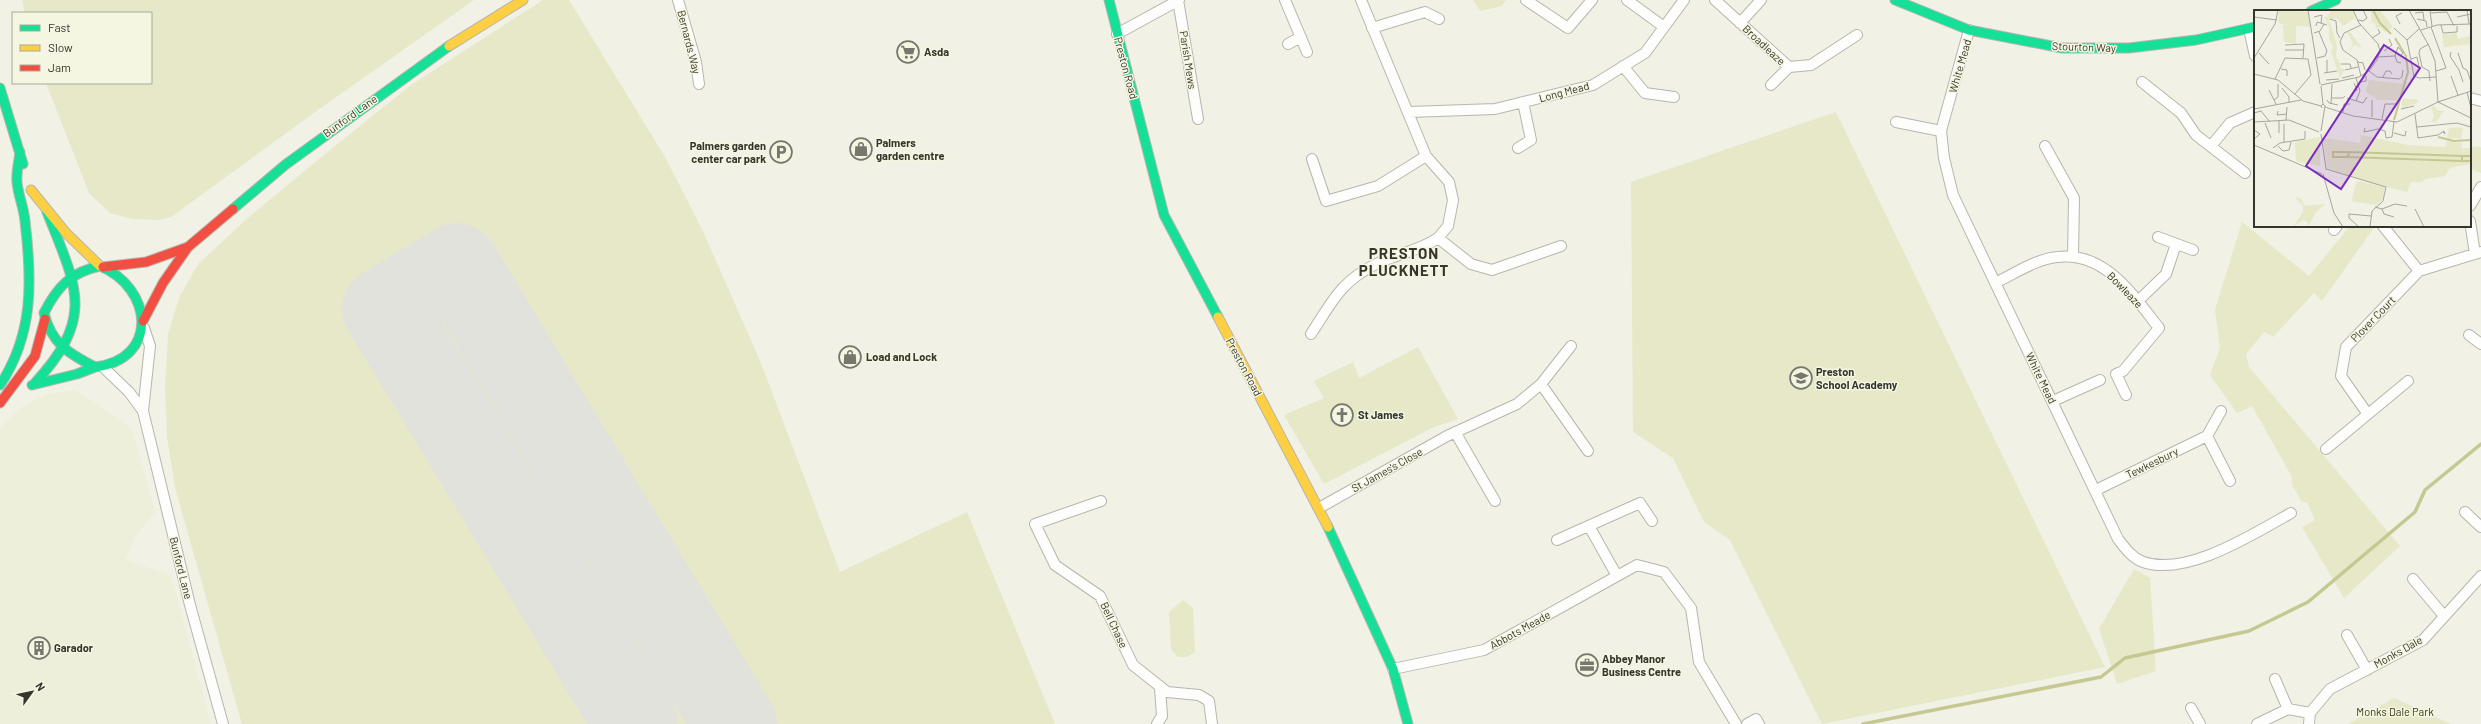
<svg xmlns="http://www.w3.org/2000/svg" width="2481" height="724" font-family="Barlow,sans-serif">
  <style>
    .built { fill: #eeefda }
    .green { fill: #e7e8c8 }
    .lines { fill: none; stroke-linecap: round; stroke-linejoin: round }
    .stream { stroke: #c6c891; stroke-width: 3.5 }
    .runway { stroke: #e2e2dc; stroke-width: 84 }
    .street-casing { stroke: #b6b6ae; stroke-width: 12 }
    .fast-casing { stroke: #b6b6ae; stroke-width: 11 }
    .slow-casing { stroke: #b6b6ae; stroke-width: 11 }
    .jam-casing { stroke: #b6b6ae; stroke-width: 11 }
    .street { stroke: #fdfdfb; stroke-width: 10 }
    .fast { stroke: #16e098; stroke-width: 9 }
    .slow { stroke: #ffcf43; stroke-width: 9 }
    .jam { stroke: #f24e42; stroke-width: 9 }
    .labels { text-anchor: middle; stroke-width: 3; stroke-linejoin: round; paint-order: stroke }
    .street-label { font-size: 11px; fill: #35352d; stroke: #f5f6e1 }
    .poi-label { font-size: 11px; font-weight: bold; fill: #35352d; stroke: #f5f6e1; text-anchor: start }
    .park-label { font-size: 11px; fill: #363717; stroke: #f5f6e1 }
    .district-label { font-size: 15px; font-weight: bold; letter-spacing: 1px; fill: #35352d; stroke: #f5f6e1 }
    .inset-river { fill: none; stroke: #c6c891; stroke-width: 2 }
    .inset-road { fill: none; stroke: #a6a69c; stroke-width: 1 }
    .view { fill: #7b2cbf; fill-opacity: 0.15; stroke: #7b2cbf; stroke-width: 2 }
    .inset-edge { fill: none; stroke: #35352d; stroke-width: 2 }
  </style>
  <rect width="100%" height="100%" fill="#f1f1e6"/>
  <!-- built -->
  <path class="built" d="M76,390L132,429L155,512L134,538L126,560L171,575L211,724H0V429L20,408L46,394Z"/>
  <!-- green -->
  <path class="green" d="M22,0H474L315,112L171,217L159,220L132,219L110,213L89,193L46,83H151V13H25Z
    M543,0H569L665,157L702,229L761,363L840,572L967,512L1055,724H242L175,488L167,437L165,387L168,335L179,298L198,264L249,217L330,150L411,85Z
    M1473,0H1506L1502,6L1480,11Z
    M1836,112L2105,667L1822,724L1730,540L1704,522L1673,458L1633,432L1631,182Z
    M2470,146L2481,147V173L2470,169Z
    M2242,222L2309,276L2350,226H2370L2373,229L2322,301L2314,293L2273,337L2264,332L2246,354L2249,367L2400,546L2344,598L2302,527L2315,520L2307,502H2302L2292,485V477L2252,406L2237,413L2210,375L2220,348L2215,310Z
    M1418,347L1458,419L1434,427L1324,484L1284,415L1324,398L1314,381L1353,362L1359,378Z
    M2134,569L2150,578L2156,671L2117,684L2099,629Z
    M1183,600L1193,608L1195,652L1187,657H1178L1171,649L1169,612Z
    M2394,698L2451,724H2348Z"/>
  <g class="lines">
    <!-- stream -->
    <path class="stream" d="M1863,724L2101,677L2125,658L2249,631L2308,602L2415,512L2425,490L2481,444"/>
    <!-- runway -->
    <path class="runway" d="M457,265L596,495L524,539L384,309Z
      M636,724L524,539L596,495L735,724"/>
    <!-- street casing -->
    <g class="street-casing">
      <path id="street" d="M678,0L696,62L699,84
        M1178,0L1198,119
        M1285,0L1307,52
        M1361,0L1426,156L1449,182L1453,200L1450,216L1448,226L1438,238L1471,264L1492,270L1561,246
        M1526,0L1568,28L1592,0
        M1627,0L1664,27
        M1715,0L1789,67L1811,65L1857,35
        M1740,23L1761,0
        M1372,28L1425,12L1439,19
        M2249,29L2255,56
        M1969,30L1941,131L1944,158L1953,195L2118,539C2125,548 2132,558 2143,562C2187,577 2253,534 2291,513
        M1117,34L1179,0
        M1288,44L1301,37
        M1623,66L1645,93L1674,97
        M2142,82L2181,113L2196,135L2245,173
        M1771,85L1789,67
        M2470,98L2481,101
        M1409,112L1495,109L1593,85L1645,53L1684,0
        M1896,122L1941,131
        M2045,146L2074,198L2073,257
        M2211,146L2230,123L2255,112
        M1518,148L1531,140L1523,102
        M1312,159L1326,201L1378,186L1426,156
        M2470,206L2481,187
        M2470,221L2475,254
        M2383,226L2419,271
        M2334,230L2337,226
        M2158,237L2193,250
        M1995,283C2014,274 2036,259 2057,257C2105,251 2133,295 2159,328L2123,371L2116,374L2126,395
        M2138,301L2166,274L2176,244
        M144,328L150,346L143,411L190,605L223,724
        M1311,334C1332,302 1340,282 1376,264C1397,254 1419,251 1438,238
        M2469,335L2481,344
        M103,367L129,392L143,411
        M1541,384L1588,451
        M2053,401L2100,380
        M2367,413L2341,376L2346,347L2419,271L2481,252
        M1455,432L1495,501
        M2207,436L2230,481
        M2326,449L2408,381
        M2096,490L2207,436L2221,411
        M1101,501L1035,524L1055,565L1100,596L1133,665L1167,692L1199,695L1209,701L1212,724
        M1319,508L1447,436L1517,404L1541,384L1571,346
        M2465,512L2481,527
        M1589,526L1617,576
        M1557,540L1640,503L1652,521
        M2413,579L2444,616
        M2347,635L2367,670
        M1393,669L1484,650L1637,565L1664,572L1691,608L1699,662L1736,724
        M2275,679L2288,709
        M2191,708L2200,724
        M1157,724L1162,716L1160,688
        M1747,724L1756,719L1759,724
        M2257,724L2288,709L2310,713
        M2309,724L2310,713L2330,689L2423,640L2481,576"/>
    </g>
    <!-- fast casing -->
    <g class="fast-casing">
      <path id="fast" d="M1109,0L1164,215L1218,317
        M1895,0L1969,30L2062,48H2129L2196,40L2255,27
        M2311,11L2336,0
        M0,88L23,164
        M233,209L285,165L449,46
        M100,266C153,288 160,359 95,367C69,354 51,343 44,313C57,287 71,272 100,266Z
        M34,384C96,317 77,288 47,212
        M0,385C34,334 32,280 25,221C24,208 18,195 17,182C16,172 19,162 20,152
        M32,385L77,374L95,367
        M1328,527L1393,669L1408,724"/>
    </g>
    <!-- slow casing -->
    <g class="slow-casing">
      <path id="slow" d="M449,46L523,0
        M31,190L66,233L100,266
        M1218,317L1328,527"/>
    </g>
    <!-- jam casing -->
    <g class="jam-casing">
      <path id="jam" d="M103,267L146,262L188,247
        M143,321L163,283L188,247L233,209
        M0,403L35,356L45,319"/>
    </g>
    <!-- street -->
    <use href="#street" class="street"/>
    <!-- fast -->
    <use href="#fast" class="fast"/>
    <!-- slow -->
    <use href="#slow" class="slow"/>
    <!-- jam -->
    <use href="#jam" class="jam"/>
  </g>
  <!-- icons -->
  <defs>
    <g id="supermarket-ring" transform="scale(1.15)"><circle r="9.5" fill="#f5f6e1" stroke="#77776e" stroke-width="1.5"/><path d="M-6-5.5h2.5l.6 2H6L4.5 2H-2.5L-4.4-4H-6ZM-1.5 3.2a1.3 1.3 0 1 0 .1 0ZM3 3.2a1.3 1.3 0 1 0 .1 0Z" fill="#77776e"/></g>
    <g id="shop-ring" transform="scale(1.15)"><circle r="9.5" fill="#f5f6e1" stroke="#77776e" stroke-width="1.5"/><path d="M-5-2.5h2.3a2.7 3.5 0 0 1 5.4 0H5L5.5 6h-11ZM-1.5-2.5h3a1.5 2.3 0 0 0-3 0Z" fill="#77776e"/></g>
    <g id="parking-ring" transform="scale(1.15)"><circle r="9.5" fill="#f5f6e1" stroke="#77776e" stroke-width="1.5"/><path d="M-3.5-5.5H1a3.5 3.5 0 0 1 0 7H-1V5.5H-3.5ZM-1-3.4V-.6H.8a1.4 1.4 0 0 0 0-2.8Z" fill="#77776e"/></g>
    <g id="school-ring" transform="scale(1.15)"><circle r="9.5" fill="#f5f6e1" stroke="#77776e" stroke-width="1.5"/><path d="M0-5L7-2L0 1L-7-2ZM-4 1L0 2.5L4 1V4Q0 6-4 4Z" fill="#77776e"/></g>
    <g id="church-ring" transform="scale(1.15)"><circle r="9.5" fill="#f5f6e1" stroke="#77776e" stroke-width="1.5"/><path d="M-1.2-6h2.4v3.5h3.3v2.4h-3.3V6h-2.4V-.1h-3.3v-2.4h3.3Z" fill="#77776e"/></g>
    <g id="building-ring" transform="scale(1.15)"><circle r="9.5" fill="#f5f6e1" stroke="#77776e" stroke-width="1.5"/><path d="M-4-6H4V6H1V3H-1V6H-4ZM-2.5-4.3h1.7v1.8h-1.7ZM.8-4.3h1.7v1.8H.8ZM-2.5-1h1.7V.8h-1.7ZM.8-1h1.7V.8H.8Z" fill="#77776e"/></g>
    <g id="office-ring" transform="scale(1.15)"><circle r="9.5" fill="#f5f6e1" stroke="#77776e" stroke-width="1.5"/><path d="M-6-3h4V-5.5h4V-3h4V5H-6ZM-1-4.5V-3h2v-1.5ZM-6 0V1H6V0Z" fill="#77776e"/></g>
  </defs>
  <g fill-rule="evenodd">
    <use href="#supermarket-ring" x="908" y="52"/>
    <use href="#shop-ring" x="861" y="149"/>
    <use href="#parking-ring" x="781" y="152"/>
    <use href="#shop-ring" x="850" y="357"/>
    <use href="#school-ring" x="1801" y="378"/>
    <use href="#church-ring" x="1342" y="415"/>
    <use href="#building-ring" x="39" y="648"/>
    <use href="#office-ring" x="1587" y="665"/>
  </g>
  <g class="labels">
    <!-- street labels -->
    <g class="street-label">
      <text transform="translate(689 42) rotate(76)" y="4">Bernards Way</text>
      <text transform="translate(1764 45) rotate(43)" y="4">Broadleaze</text>
      <text transform="translate(2084 47) rotate(2)" y="4">Stourton Way</text>
      <text transform="translate(1188 60) rotate(81)" y="4">Parish Mews</text>
      <text transform="translate(1960 66) rotate(-74)" y="4">White Mead</text>
      <text transform="translate(1126 68) rotate(75)" y="4">Preston Road</text>
      <text transform="translate(1564 92) rotate(-15)" y="4">Long Mead</text>
      <text transform="translate(350 116) rotate(-36)" y="4">Bunford Lane</text>
      <text transform="translate(2125 290) rotate(46)" y="4">Bowleaze</text>
      <text transform="translate(2373 319) rotate(-46)" y="4">Plover Court</text>
      <text transform="translate(1244 367) rotate(62)" y="4">Preston Road</text>
      <text transform="translate(2041 378) rotate(64)" y="4">White Mead</text>
      <text transform="translate(2152 463) rotate(-26)" y="4">Tewkesbury</text>
      <text transform="translate(1387 470) rotate(-29)" y="4">St James's Close</text>
      <text transform="translate(181 568) rotate(76)" y="4">Bunford Lane</text>
      <text transform="translate(1114 625) rotate(65)" y="4">Bell Chase</text>
      <text transform="translate(1520 630) rotate(-29)" y="4">Abbots Meade</text>
      <text transform="translate(2398 652) rotate(-29)" y="4">Monks Dale</text>
    </g>
    <!-- poi labels -->
    <g class="poi-label">
      <text x="924" y="56">Asda</text>
      <text x="876" y="147">Palmers<tspan x="876" dy="13">garden centre</tspan></text>
      <text x="766" y="150" text-anchor="end">Palmers garden<tspan x="766" dy="13">center car park</tspan></text>
      <text x="866" y="361">Load and Lock</text>
      <text x="1816" y="376">Preston<tspan x="1816" dy="13">School Academy</tspan></text>
      <text x="1358" y="419">St James</text>
      <text x="54" y="652">Garador</text>
      <text x="1602" y="663">Abbey Manor<tspan x="1602" dy="13">Business Centre</tspan></text>
    </g>
    <!-- park labels -->
    <g class="park-label">
      <text x="2395" y="716">Monks Dale Park</text>
    </g>
    <!-- district labels -->
    <g class="district-label">
      <text x="1404" y="259">PRESTON<tspan x="1404" dy="17">PLUCKNETT</tspan></text>
    </g>
  </g>
  <!-- overview -->
  <g transform="translate(2254 10)">
    <rect width="217" height="217" fill="#f1f1e6"/>
    <path d="M25,0L54,2L57,17L27,14L24,12ZM77,0H98L101,8L89,16L83,8L75,9L83,35L82,47L87,55L85,58L91,59L86,68L77,42L79,36L75,29V17L70,7L74,6ZM116,0H126L139,17L131,22L126,17L122,18L121,13H118ZM29,15H42V34L30,32ZM93,22H96L108,38L100,35L95,43L99,33ZM202,23L204,29L216,26L217,34L190,37L188,24ZM148,69L153,72L145,90H124L112,82L115,70L149,74ZM148,89H163L164,93L148,98ZM180,95L183,100L190,101L182,112H177L180,106L177,97ZM205,117L209,119L207,129L193,128L195,118ZM107,125L154,135L191,137L193,131L208,133V138H217V154L196,158L191,166L171,169L168,172H157L153,182L120,174L73,158L69,128L106,133ZM66,127V156L42,151L41,132ZM103,171L131,177L129,189L122,195L97,191ZM40,186L47,189L51,196L72,194L62,202L54,217V213L49,210L39,217L49,202V196Z" fill="#e7e8c8"/>
    <path class="inset-river" d="M119,0L126,13L137,24M140,110L154,62L152,46L141,28M184,127L200,131L217,130M79,142H95L94,147H79ZM95,142L208,146V151L94,147ZM217,146H208V151H217"/>
    <path class="inset-road" d="M39,0H53M54,0L66,74M155,0L175,36L181,51L184,92L217,108M213,0L215,14M176,1L178,16M161,3L169,2L170,10M176,3L193,2L200,16M0,7L23,10M60,7L68,5L67,13M203,7L217,4M76,9L82,11L83,23L86,28M163,9L172,11L173,17M104,10L109,11L113,8L109,0M146,14L142,6L148,3M187,15L189,23L203,22V16M62,16L63,12L73,15M177,17L192,58L182,61M140,18L153,30M166,18L153,30L160,66L165,68L182,67M167,20L183,15L217,14M60,23L66,21L70,14M118,28L126,23L124,19M175,34L166,39L165,43L168,57L175,61L176,71M31,35L50,34L49,48M31,40H50M130,41L138,35L135,29M197,42L196,46L205,60L209,72M5,43L15,54M204,43L209,58L213,60L217,72M146,46L149,43L144,37L141,46L143,52L147,53M124,47L141,46M0,48L21,14L24,0M63,48L71,46L73,41L65,22M157,49L163,47L165,57M104,52L109,53L111,60M87,54H96L97,58M27,59L33,60V66M91,60L104,57M115,61L123,67L145,69L148,67L149,60M70,63L83,61M73,63V50M0,64L24,70L49,91L67,96M107,66L103,50L89,40L86,32L90,23L107,15M197,66L204,85M129,67L132,61H136L138,64M88,68L100,65M21,69L31,48L54,49L57,65L41,84M72,70L85,69M105,72L112,71V66M67,75L105,67L115,61L123,50L126,41L124,34L105,13L99,0M67,76L69,94M28,78L35,87V93M15,80L22,94M99,82L103,80L100,73M213,82L217,98M77,88H89L91,86M93,88L109,93L113,87M20,90L24,87V74M73,90L75,93L84,95M102,91L106,81L102,68M77,94L78,74M71,97L99,106L143,112L184,92L217,81M0,99L47,90M147,99L160,96M24,101L23,105L33,104M89,102L90,94H96M0,103L7,101L16,112M161,104L164,128L184,125L190,121L191,124L189,122M118,107V90M128,109L131,94H142M32,110L33,97M0,112L35,110L65,122M11,113L17,128M30,114V132M163,117L203,113L217,117M111,118L110,122L124,119L131,121L132,128L138,127L140,112M0,120L6,124L0,129M67,121L71,96L69,94L67,96L68,98M25,123V110M140,123L151,126L152,121M67,124L72,159M0,135L68,164M24,136L29,141L35,140L37,132M19,138L26,133L51,129V121M72,159L132,177L129,191L118,201L116,217M69,164L80,203L89,217M121,197L128,199L141,194L153,196M128,199L130,204L140,207M161,199L170,217M105,217L95,208V204L117,206"/>
    <path class="view" d="M130,35L166,58L87,179L52,156Z"/>
    <rect width="217" height="217" class="inset-edge"/>
  </g>
  <!-- legend -->
  <rect x="12" y="12" width="140" height="72" fill="#f5f6e1" stroke="#a8a999"/>
  <rect x="20" y="25" width="20" height="6" fill="#16e098" stroke="#a8a999"/>
  <text x="48" y="32" font-size="12" fill="#35352d">Fast</text>
  <rect x="20" y="45" width="20" height="6" fill="#ffcf43" stroke="#a8a999"/>
  <text x="48" y="52" font-size="12" fill="#35352d">Slow</text>
  <rect x="20" y="65" width="20" height="6" fill="#f24e42" stroke="#a8a999"/>
  <text x="48" y="72" font-size="12" fill="#35352d">Jam</text>
  <!-- north arrow -->
  <g transform="translate(32 692) rotate(57)" stroke="#f5f6e1" stroke-width="3" paint-order="stroke">
  <path d="M0-3L7 15L0 10L-7 15Z" fill="#35352d"/>
  <text y="-6" font-size="11" font-weight="bold" text-anchor="middle" fill="#35352d">N</text>
  </g>
</svg>
